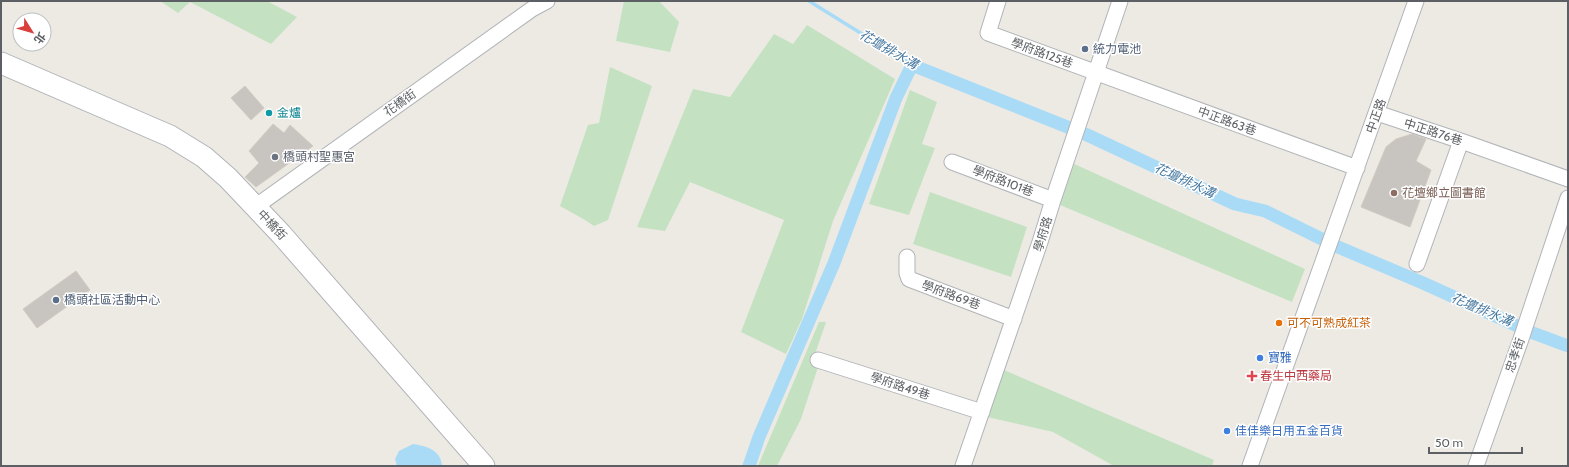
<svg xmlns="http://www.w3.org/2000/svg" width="1569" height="467" font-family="Cabin,'Noto Sans TC',sans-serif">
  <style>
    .green { fill: #c4e2c2 }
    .water { fill: #a9dbf7 }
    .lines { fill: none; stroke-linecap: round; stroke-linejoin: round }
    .stream { stroke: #a9dbf7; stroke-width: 3.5 }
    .canal { stroke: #a9dbf7; stroke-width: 13 }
    .building { fill: #c8c5c0; stroke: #d1cbc2 }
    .street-casing { stroke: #b1b4b8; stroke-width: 17 }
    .secondary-casing { stroke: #b0b3b7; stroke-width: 23 }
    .street { stroke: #fff; stroke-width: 15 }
    .secondary { stroke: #fff; stroke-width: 21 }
    .service-dot { fill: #5c6f8a; stroke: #fff; stroke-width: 1.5 }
    .culture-dot { fill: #0f9aa8; stroke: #fff; stroke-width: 1.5 }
    .worship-dot { fill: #6b7280; stroke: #fff; stroke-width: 1.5 }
    .education-dot { fill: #8d6e63; stroke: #fff; stroke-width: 1.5 }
    .food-dot { fill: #e8710a; stroke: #fff; stroke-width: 1.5 }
    .shop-dot { fill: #3f7fe0; stroke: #fff; stroke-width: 1.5 }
    .health-dot { fill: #e0444e; stroke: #fff; stroke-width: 1.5 }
    .labels { text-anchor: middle; stroke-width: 3; stroke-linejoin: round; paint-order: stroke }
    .service-label { font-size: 12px; fill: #4e5e75; stroke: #fff; text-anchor: start }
    .street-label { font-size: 12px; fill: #5c5f63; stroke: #fff }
    .culture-label { font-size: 12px; fill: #0d838f; stroke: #fff; text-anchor: start }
    .worship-label { font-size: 12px; fill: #5b616d; stroke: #fff; text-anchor: start }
    .education-label { font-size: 12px; fill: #785e54; stroke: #fff; text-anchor: start }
    .food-label { font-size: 12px; fill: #c56008; stroke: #fff; text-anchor: start }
    .shop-label { font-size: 12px; fill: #366cbe; stroke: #fff; text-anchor: start }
    .health-label { font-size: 12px; fill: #be3a42; stroke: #fff; text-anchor: start }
    .water-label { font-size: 13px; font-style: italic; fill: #45779f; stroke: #fff }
  </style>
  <rect width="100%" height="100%" fill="#edeae4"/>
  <!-- green -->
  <path class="green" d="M160,1H267L297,17L271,44L190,2L178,13Z
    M624,1H659L679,22L670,52L616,41Z
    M807,25L895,79L833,221L802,319L786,354L741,332L784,220L690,182L665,231L637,227L693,89L730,97L774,34L793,44Z
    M610,67L652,86L608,220L594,226L585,220L560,206L588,125L599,123Z
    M910,90L937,102L922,144L935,148L909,215L869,204Z
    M1070,162L1305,269L1292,302L1060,205Z
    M930,192L1027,227L1011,277L913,244Z
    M819,322H826L814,357L820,361L801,419L777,466H758Z
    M1004,370L1214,460L1212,466H1114L1053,432L987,417Z"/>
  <!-- water -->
  <path class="water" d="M413,444C426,446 441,450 442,466H397L395,459L399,451Z"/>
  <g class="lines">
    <!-- stream -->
    <path class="stream" d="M809,1L912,65"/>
    <!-- canal -->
    <path class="canal" d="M749,466L759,437L834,263L896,98L912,65L1085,134L1235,204L1265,211L1338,247L1423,283L1533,333L1568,346"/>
  </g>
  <!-- building -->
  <path class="building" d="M245,86L264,108L251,120L231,98Z
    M273,124L284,133L290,125L313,146L256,187L245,177L259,163L249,151Z
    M1412,134L1426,139L1416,161L1431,170L1410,227L1361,207L1386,147L1396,139Z
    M76,271L90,290L37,328L23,309Z"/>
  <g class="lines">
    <!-- street casing -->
    <g class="street-casing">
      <path id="street" d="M998,1L988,33L1357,168
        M1377,113L1461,141L1568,179
        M952,162L1053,200
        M255,207L532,9L547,1
        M907,257V273L909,279L1014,319
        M1417,264L1461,141
        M818,360L982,412
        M963,466L1040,242L1053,200L1120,1
        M1250,466L1416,1
        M1476,466L1521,339L1568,198"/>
    </g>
    <!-- secondary casing -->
    <g class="secondary-casing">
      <path id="secondary" d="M1,63L170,136L204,157L228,178L281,234L484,466"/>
    </g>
    <!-- street -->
    <use href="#street" class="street"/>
    <!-- secondary -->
    <use href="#secondary" class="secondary"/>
  </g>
  <!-- markers -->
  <g class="service-dot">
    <circle cx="1085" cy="49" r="4"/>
    <circle cx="56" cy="300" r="4"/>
  </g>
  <circle class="culture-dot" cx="269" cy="113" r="4"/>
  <circle class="worship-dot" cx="275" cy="157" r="4"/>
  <circle class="education-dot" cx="1394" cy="193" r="4"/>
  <circle class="food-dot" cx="1279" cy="323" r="4"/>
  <g class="shop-dot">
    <circle cx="1260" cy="358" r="4"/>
    <circle cx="1227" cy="431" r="4"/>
  </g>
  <path class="health-dot" d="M1250 370h4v4h4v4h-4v4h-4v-4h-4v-4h4z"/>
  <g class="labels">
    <!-- service labels -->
    <g class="service-label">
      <text x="1093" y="53">統力電池</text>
      <text x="64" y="304">橋頭社區活動中心</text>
    </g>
    <!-- street labels -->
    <g class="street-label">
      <text transform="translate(1042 53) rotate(20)" y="4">學府路125巷</text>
      <text transform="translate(400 103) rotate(-36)" y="4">花橋街</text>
      <text transform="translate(1376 116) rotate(-70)" y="4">中正路</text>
      <text transform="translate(1227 121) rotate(20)" y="4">中正路63巷</text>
      <text transform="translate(1433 132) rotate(18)" y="4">中正路76巷</text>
      <text transform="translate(1003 181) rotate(21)" y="4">學府路101巷</text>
      <text transform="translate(272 225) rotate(47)" y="4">中橋街</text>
      <text transform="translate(1043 234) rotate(-73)" y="4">學府路</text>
      <text transform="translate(951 295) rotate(20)" y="4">學府路69巷</text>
      <text transform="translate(1515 355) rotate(-71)" y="4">忠孝街</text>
      <text transform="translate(900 386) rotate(18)" y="4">學府路49巷</text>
    </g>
    <!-- culture labels -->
    <g class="culture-label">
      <text x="277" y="117">金爐</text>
    </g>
    <!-- worship labels -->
    <g class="worship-label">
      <text x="283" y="161">橋頭村聖惠宮</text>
    </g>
    <!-- education labels -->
    <g class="education-label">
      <text x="1402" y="197">花壇鄉立圖書館</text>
    </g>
    <!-- food labels -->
    <g class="food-label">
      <text x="1287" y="327">可不可熟成紅茶</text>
    </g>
    <!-- shop labels -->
    <g class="shop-label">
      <text x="1268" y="362">寶雅</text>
      <text x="1235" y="435">佳佳樂日用五金百貨</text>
    </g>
    <!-- health labels -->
    <g class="health-label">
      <text x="1260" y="380">春生中西藥局</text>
    </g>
    <!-- water labels -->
    <g class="water-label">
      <text transform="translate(889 49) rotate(30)" y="5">花壇排水溝</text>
      <text transform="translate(1185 180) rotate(25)" y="5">花壇排水溝</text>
      <text transform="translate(1482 309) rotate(23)" y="5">花壇排水溝</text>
    </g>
  </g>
  <!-- border -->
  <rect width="1569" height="467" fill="none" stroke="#5c5f63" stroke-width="4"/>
  <!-- north arrow -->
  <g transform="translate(32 32) rotate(127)"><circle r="19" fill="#ffffff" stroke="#bebfc1"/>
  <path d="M0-3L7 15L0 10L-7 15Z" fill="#d93f3d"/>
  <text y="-6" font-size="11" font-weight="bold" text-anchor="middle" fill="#5c5f63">北</text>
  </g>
  <!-- scale -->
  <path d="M1429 447v6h93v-6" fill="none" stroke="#5c5f63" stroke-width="2"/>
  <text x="1435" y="447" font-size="12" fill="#5c5f63" stroke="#ffffff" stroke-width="3" paint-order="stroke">50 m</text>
</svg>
